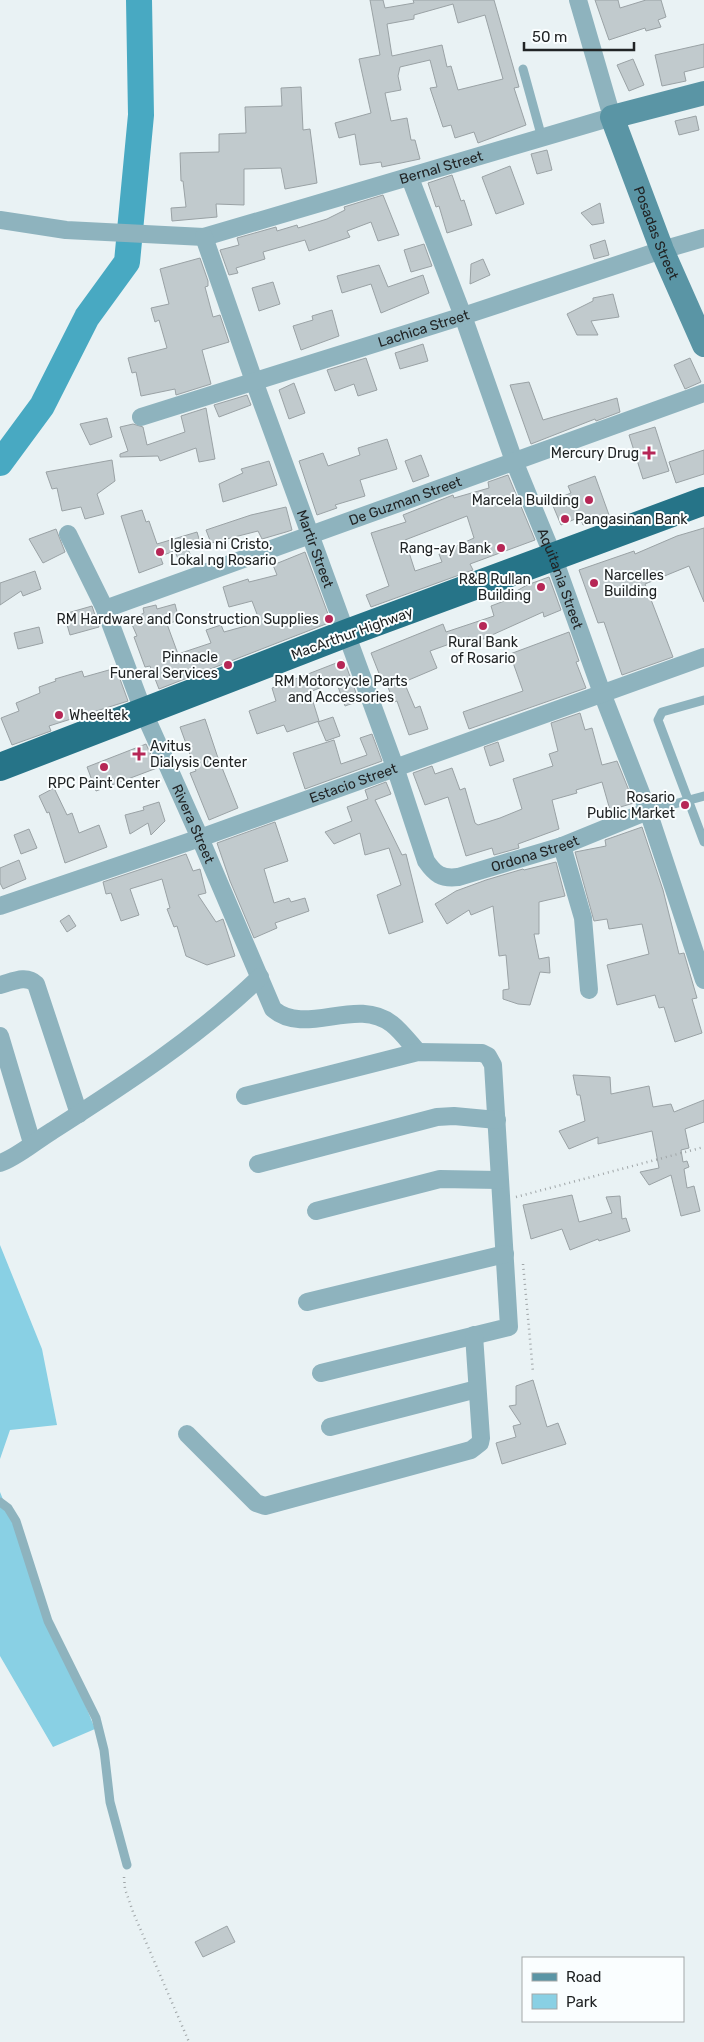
<svg xmlns="http://www.w3.org/2000/svg" width="704" height="2042" font-family="Rubik,sans-serif">
  <style>
    .green { fill: #89d0e4 }
    .lines { fill: none; stroke-linecap: round; stroke-linejoin: round }
    .river { stroke: #48a9c2; stroke-width: 26 }
    .building { fill: #c1cacd; stroke: #9aa2a5; fill-rule: evenodd }
    .path { stroke: #a0a6a8; stroke-width: 2.5; stroke-dasharray: 1 4; stroke-linecap: butt }
    .service { stroke: #8eb3be; stroke-width: 9 }
    .minor { stroke: #8eb3be; stroke-width: 18 }
    .secondary { stroke: #5a95a5; stroke-width: 24 }
    .trunk { stroke: #267488; stroke-width: 28 }
    .poi-dot { fill: #b62756; stroke: #fafeff; stroke-width: 2 }
    .labels { text-anchor: middle; stroke-width: 4; stroke-linejoin: round; paint-order: stroke }
    .street-label { font-size: 14px; fill: #212425; stroke: #fafeff }
    .poi-label { font-size: 14px; fill: #212425; stroke: #fafeff; text-anchor: end }
  </style>
  <rect width="100%" height="100%" fill="#e9f2f4"/>
  <!-- green -->
  <path class="green" d="M0,1245L42,1349L57,1425L10,1430L0,1459Z
    M0,1492L95,1729L53,1747L0,1656Z"/>
  <g class="lines">
    <!-- river -->
    <path class="river" d="M0,463L42,406L87,317L127,262L141,115L139,0"/>
  </g>
  <!-- building -->
  <path class="building" d="M370,0H383L385,8L414,3L413,0H494L519,87L514,88L526,125L478,143L474,132L455,138L451,125L443,127L430,88L437,87L430,60L400,67L398,76L401,90L385,93L391,121L407,118L411,140H415L420,159L382,167L381,162L360,165L355,134L339,138L335,123L371,113L359,59L380,55ZM453,4L458,23L485,15L503,79L458,90L451,66L447,67L442,45L392,56L387,24L414,19V15Z
    M595,0H618L620,8L646,0H661L666,17L658,20L661,27L646,31L645,28L609,40Z
    M704,44V67L684,72L686,81L662,86L655,55Z
    M633,59L644,85L629,91L617,65Z
    M301,87L303,130L310,129L317,183L285,189L281,168L244,169V205L216,204L217,217L172,221L171,208L186,207L183,181H181L180,153L219,152V134L246,133L245,107L282,106L281,88Z
    M696,116L699,130L679,135L675,121Z
    M547,150L552,170L537,174L531,154Z
    M510,166L524,204L496,214L482,177Z
    M452,175L461,201L464,200L472,225L447,233L439,206L436,207L428,183Z
    M383,195L399,235L378,241L371,222L347,231L350,237L309,251L305,240L263,252L265,259L236,268L238,273L229,275L220,250L239,245L237,238L276,227L277,231L297,225L298,228L327,219L345,210L344,207Z
    M600,203L604,223L592,225L581,213Z
    M605,240L609,255L594,259L590,245Z
    M424,244L432,266L411,272L404,250Z
    M200,258L208,281V286L205,287L213,317L220,315L229,342L202,350L211,384L176,395L175,389L141,396L136,372L132,373L128,358L167,348L159,320L155,322L151,308L169,304L160,269Z
    M483,259L490,275L470,284L471,264Z
    M379,265L388,287L423,275L429,293L381,313L371,284L342,293L337,276Z
    M273,282L280,304L259,311L252,288Z
    M613,294L619,317L591,321L598,335H577L567,314L593,301V298Z
    M332,310L339,336L301,350L293,326L313,320L312,316Z
    M423,344L428,361L400,369L395,353Z
    M366,358L377,390L358,396L354,384L335,391L327,370Z
    M690,358L701,382L685,389L674,365Z
    M529,382L543,420L617,398L620,412L596,421L595,419L531,444L510,385Z
    M294,383L305,413L289,419L279,390Z
    M247,395L251,405L219,417L214,405Z
    M206,408L215,459L199,462L196,448L160,461L158,456L120,457V454L128,451L120,427L133,424L143,427L147,445L185,432L181,416Z
    M107,418L112,437L90,445L80,424Z
    M655,427L669,471L643,479L629,435Z
    M387,439L397,469L360,480L365,496L335,505L337,508L317,515L299,461L323,453L328,466L360,455L358,448Z
    M704,450V474L676,483L669,462Z
    M421,455L429,476L413,482L405,461Z
    M112,460L115,481L97,494L104,514L85,519L81,507L62,511L57,488L52,489L46,472Z
    M269,461L277,485L223,502L219,484L243,473L241,469Z
    M508,475L535,540L470,564L473,570L371,607L366,595L389,586L371,533L406,522L403,515L453,495L454,498L489,488L488,482ZM467,516L474,538L439,554L442,562L415,571L405,540Z
    M595,476L609,515L583,525L580,517L561,525L551,501L571,493L568,486Z
    M286,507L292,530L286,532L262,539L258,531L211,543L206,530L251,515Z
    M142,510L146,522L149,521L157,544L197,532L200,542L187,546L190,554L178,559L175,551L160,556L163,564L139,573L121,516Z
    M704,528V602L689,566L645,584L673,657L622,675L604,622L598,623L579,570L634,551L635,554L677,536Z
    M56,529L65,552L43,563L29,539Z
    M305,552L331,622L159,689L150,666L145,667L134,637L137,636L130,620L144,613L143,608L156,605L157,609L175,604L179,620L167,624L178,654L211,643L206,630L221,625L224,632L260,622L252,601L229,607L223,587L248,579L249,582L277,575L273,565Z
    M35,571L41,589L23,596L21,591L0,605V583Z
    M549,577L561,610L544,617L543,612L472,644L469,637L430,651L437,668L404,682L415,708L420,706L428,729L409,735L397,701L394,702L387,685L384,686L371,653L443,624L446,632L494,616L491,606L515,597L513,593L527,585Z
    M92,606L99,627L70,635L64,614Z
    M39,627L43,643L18,649L14,633Z
    M569,632L579,661L576,662L586,688L469,729L463,712L523,691L510,654Z
    M344,660L359,701L345,706L336,681L310,692L319,721L287,732L284,725L257,734L249,711L276,701L272,688Z
    M116,668L128,701L49,726L51,731L12,745L1,718L19,711L16,703L40,693L39,687L56,681L55,679L82,671L84,677Z
    M580,713L585,730L592,728L602,765L617,761L634,803L610,810L602,782L576,790L577,793L552,800L559,829L518,844L519,848L494,855L492,848L466,856L448,797L425,805L413,773L432,766L435,774L452,768L460,790L465,788L475,823L478,825L500,818L522,809L513,779L553,766L549,754L558,751L551,723Z
    M333,717L340,736L326,741L318,722Z
    M205,719L217,755L238,808L209,820L190,773L196,771L180,727Z
    M372,734L382,761L305,789L293,753L334,740L341,764L367,755L360,738Z
    M498,742L504,761L490,766L484,747Z
    M146,744L157,768L96,791L87,767Z
    M386,782L391,794L375,800L402,855L406,854L423,922L389,934L377,895L401,885L389,848L365,855L360,833L334,844L325,832L352,821L347,807L368,799L365,790Z
    M54,788L67,815L72,813L79,833L99,825L107,847L65,863L49,812L47,813L39,796Z
    M159,802L165,821L151,835L148,823L130,834L125,815L144,810L143,807Z
    M275,822L288,861L264,869L274,903L289,898L291,902L305,898L309,911L275,923L277,928L254,938L230,881L217,843Z
    M642,827L663,890L679,954L684,953L697,998L692,999L702,1033L675,1042L664,1007L659,1008L655,995L617,1005L607,965L649,954L642,924L609,929L607,919L594,921L575,852L606,846L605,840Z
    M29,829L37,848L21,854L14,835Z
    M186,854L193,871L200,869L206,893L198,895L216,922L223,919L235,956L207,965L186,956L177,926L174,927L167,909L170,908L162,879L130,889L139,915L121,921L111,893L106,894L103,882Z
    M19,860L26,879L3,889L0,883V868Z
    M556,862L565,896L539,902V934H534L539,959L549,957L550,973L540,972L530,1005L518,1004L503,999V990L509,989L506,955L499,956L493,906L471,915L469,910L447,924L435,904L456,891L486,880L523,869L524,870Z
    M69,915L76,926L67,932L60,921Z
    M573,1075L610,1077L611,1094L649,1086L653,1107L671,1104L674,1112L704,1100V1122L685,1129L689,1148L681,1150L683,1162L687,1161L689,1167L684,1169L687,1188L694,1186L700,1211L681,1216L671,1175L649,1185L640,1172L659,1168L652,1131L598,1144V1137L569,1149L559,1131L585,1121L580,1095H577Z
    M572,1195L579,1222L612,1213L606,1197L620,1196L622,1219L626,1218L630,1231L599,1241L598,1239L570,1250L562,1229L531,1239L523,1205Z
    M533,1380L547,1427L558,1423L566,1444L502,1464L496,1443L516,1437L513,1426L521,1424L509,1406L516,1405V1386Z
    M227,1926L235,1942L203,1957L195,1942Z"/>
  <g class="lines">
    <!-- path -->
    <path class="path" d="M516,1197L704,1147
      M523,1264L533,1372
      M124,1877L125,1889L133,1912L189,2042"/>
    <!-- service -->
    <path class="service" d="M523,69L542,138
      M704,700L662,712L658,720L704,842
      M648,811L704,796
      M0,1502L8,1508L16,1521L48,1621L96,1718L104,1750L110,1802L127,1865"/>
    <!-- minor -->
    <g class="minor">
      <path id="s1" d="M410,178L463,316L514,461L553,556L602,693L648,811L704,980"/>
      <path id="s2" d="M0,220L66,230L204,237L612,117L578,0"/>
      <path id="s3" d="M204,237L254,381L395,767L426,861C435,874 441,879 458,877L562,846L648,811"/>
      <path id="s4" d="M141,417L463,316L662,250L704,238"/>
      <path id="s5" d="M68,534L105,609L144,713L200,838L273,1009C306,1037 356,996 392,1024C401,1031 410,1043 418,1052"/>
      <path id="s6" d="M105,609L704,393"/>
      <path d="M562,846L583,918L589,990"/>
      <path id="s7" d="M0,906L200,838L704,657"/>
      <path d="M0,985C12,982 26,974 36,984L79,1114"/>
      <path d="M0,1036L32,1143"/>
      <path d="M245,1096L418,1052L482,1053L488,1056L493,1065L509,1327L321,1373"/>
      <path d="M0,1163C16,1158 37,1140 52,1131C124,1085 198,1037 260,977"/>
      <path d="M258,1164L437,1117L454,1116L497,1120"/>
      <path d="M316,1211L440,1179L499,1180"/>
      <path d="M307,1302L505,1254"/>
      <path d="M330,1427L477,1389"/>
      <path d="M187,1434L256,1503L265,1506L471,1450L480,1443L481,1438L474,1335"/>
    </g>
    <!-- secondary -->
    <path class="secondary" id="s8" d="M704,93L612,117L662,250L704,345"/>
    <!-- trunk -->
    <path class="trunk" d="M0,767L347,633L704,501"/>
  </g>
  <!-- markers -->
  <g class="poi-dot">
    <path d="M646.5 445.5h5v5h5v5h-5v5h-5v-5h-5v-5h5z"/>
    <circle cx="589" cy="500" r="5"/>
    <circle cx="565" cy="519" r="5"/>
    <circle cx="501" cy="548" r="5"/>
    <circle cx="160" cy="552" r="5"/>
    <circle cx="594" cy="583" r="5"/>
    <circle cx="541" cy="587" r="5"/>
    <circle cx="329" cy="619" r="5"/>
    <circle cx="483" cy="626" r="5"/>
    <circle cx="228" cy="665" r="5"/>
    <circle cx="341" cy="665" r="5"/>
    <circle cx="59" cy="715" r="5"/>
    <path d="M136.5 746.5h5v5h5v5h-5v5h-5v-5h-5v-5h5z"/>
    <circle cx="104" cy="767" r="5"/>
    <circle cx="685" cy="805" r="5"/>
  </g>
  <g class="labels">
    <!-- street labels -->
    <g class="street-label">
      <text dy="5" stroke="none"><textPath href="#s2" startOffset="452">Bernal Street</textPath></text>
      <text dy="5" stroke="none"><textPath href="#s8" startOffset="219">Posadas Street</textPath></text>
      <text dy="5" stroke="none"><textPath href="#s4" startOffset="296">Lachica Street</textPath></text>
      <text dy="5" stroke="none"><textPath href="#s6" startOffset="319">De Guzman Street</textPath></text>
      <text dy="5" stroke="none"><textPath href="#s3" startOffset="331">Martir Street</textPath></text>
      <text dy="5" stroke="none"><textPath href="#s1" startOffset="428">Aquitania Street</textPath></text>
      <text transform="translate(352 633) rotate(-20)" y="5">MacArthur Highway</text>
      <text dy="5" stroke="none"><textPath href="#s7" startOffset="374">Estacio Street</textPath></text>
      <text dy="5" stroke="none"><textPath href="#s5" startOffset="316">Rivera Street</textPath></text>
      <text dy="5" stroke="none"><textPath href="#s3" startOffset="781">Ordona Street</textPath></text>
    </g>
    <!-- poi labels -->
    <g class="poi-label">
      <text x="639" y="458">Mercury Drug</text>
      <text x="579" y="505">Marcela Building</text>
      <text x="575" y="524" text-anchor="start">Pangasinan Bank</text>
      <text x="170" y="549" text-anchor="start">Iglesia ni Cristo,<tspan x="170" dy="16">Lokal ng Rosario</tspan></text>
      <text x="491" y="553">Rang-ay Bank</text>
      <text x="604" y="580" text-anchor="start">Narcelles<tspan x="604" dy="16">Building</tspan></text>
      <text x="531" y="584">R&amp;B Rullan<tspan x="531" dy="16">Building</tspan></text>
      <text x="319" y="624">RM Hardware and Construction Supplies</text>
      <text x="483" y="647" text-anchor="middle">Rural Bank<tspan x="483" dy="16">of Rosario</tspan></text>
      <text x="218" y="662">Pinnacle<tspan x="218" dy="16">Funeral Services</tspan></text>
      <text x="341" y="686" text-anchor="middle">RM Motorcycle Parts<tspan x="341" dy="16">and Accessories</tspan></text>
      <text x="69" y="720" text-anchor="start">Wheeltek</text>
      <text x="150" y="751" text-anchor="start">Avitus<tspan x="150" dy="16">Dialysis Center</tspan></text>
      <text x="104" y="788" text-anchor="middle">RPC Paint Center</text>
      <text x="675" y="802">Rosario<tspan x="675" dy="16">Public Market</tspan></text>
    </g>
  </g>
  <!-- legend -->
  <rect x="522" y="1957" width="162" height="65" fill="#fafeff" stroke="#a3a7a8"/>
  <rect x="532" y="1973" width="25" height="8" fill="#5a95a5" stroke="#a3a7a8"/>
  <text x="566" y="1982" font-size="15" fill="#212425">Road</text>
  <rect x="532" y="1994" width="25" height="15" fill="#89d0e4" stroke="#a3a7a8"/>
  <text x="566" y="2007" font-size="15" fill="#212425">Park</text>
  <!-- scale -->
  <path d="M524 42v8h110v-8" fill="none" stroke="#212425" stroke-width="2.5"/>
  <text x="532" y="42" font-size="15" fill="#212425" stroke="#fafeff" stroke-width="4" paint-order="stroke">50 m</text>
</svg>
